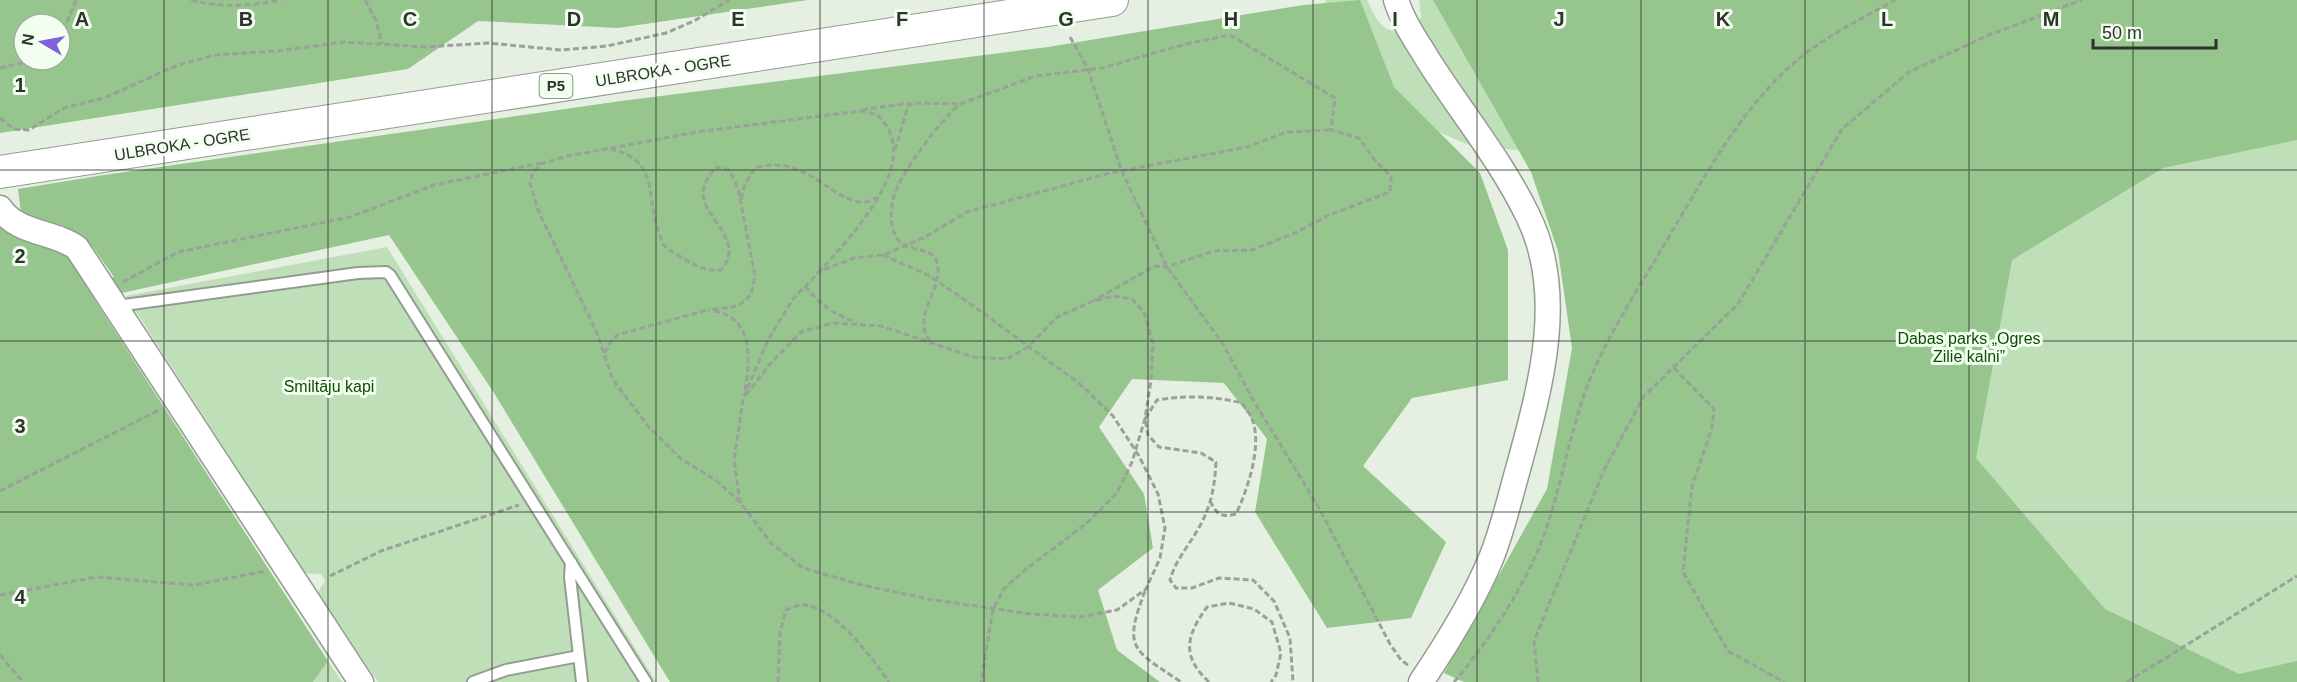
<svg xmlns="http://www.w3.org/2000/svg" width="2297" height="682" font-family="Arial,sans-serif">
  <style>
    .green { fill: #bfdfb8 }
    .forest { fill: #96c58d; fill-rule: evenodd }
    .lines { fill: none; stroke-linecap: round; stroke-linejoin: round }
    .service-casing { stroke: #929d90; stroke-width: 14 }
    .tertiary-casing { stroke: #929d90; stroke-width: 27 }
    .primary-casing { stroke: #929d90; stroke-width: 34 }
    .path { stroke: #99a198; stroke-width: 3; stroke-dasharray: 6 3; stroke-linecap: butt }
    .service { stroke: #fff; stroke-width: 10 }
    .tertiary { stroke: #fff; stroke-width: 24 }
    .primary { stroke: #fff; stroke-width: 32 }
    .grid { fill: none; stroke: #2f332e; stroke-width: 1.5; stroke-opacity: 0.55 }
    .labels { text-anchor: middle; stroke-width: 6; stroke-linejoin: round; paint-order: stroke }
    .shield { fill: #f2fef0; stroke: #6a7068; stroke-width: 1.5 }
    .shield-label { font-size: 15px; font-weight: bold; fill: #2f332e }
    .street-label { font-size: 16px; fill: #2f332e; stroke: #f2fef0 }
    .park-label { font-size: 16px; fill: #0d4d00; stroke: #f2fef0 }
    .grid-label { font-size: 20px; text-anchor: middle; font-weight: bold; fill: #2f332e; stroke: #f2fef0; stroke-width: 6; stroke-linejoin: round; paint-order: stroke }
  </style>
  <rect width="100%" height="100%" fill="#e5f0e3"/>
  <!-- green -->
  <path class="green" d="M1326,0H1367C1379,26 1386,38 1416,27L1421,17L1419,0H2297V682H1463L1476,666L1644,305L1542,152L1471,146L1407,118L1324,31Z
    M387,247L656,682H378L318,592L325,581L321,574L305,573L126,296Z
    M328,661L342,682H313Z"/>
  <!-- forest -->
  <path class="forest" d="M0,0H808L618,28L478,21L408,69L0,133ZM24,24H60V60H24Z
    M1360,0L1394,87L1480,173L1508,250V380L1412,398L1363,466L1446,542L1411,618L1327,628L1255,512L1267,439L1224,383L1132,379L1099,427L1144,494L1153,548L1098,590L1117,650L1160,682H670L494,393L389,235L94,299L328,661L313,682H0V220L68,255L86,285L114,277L92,246L21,213L18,189L104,175L621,101L1048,47L1303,5Z
    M1433,0H2297V140L2163,168L2012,260L1976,458L2105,609L2239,674L2297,661V682H1464L1444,673L1547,489L1572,348L1558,251L1531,172Z"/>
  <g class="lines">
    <!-- service casing -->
    <g class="service-casing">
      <path id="service" d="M117,306L358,273L386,272L390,275L646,682
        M571,562L570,577L582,682
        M473,682L506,670L579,656"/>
    </g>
    <!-- tertiary casing -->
    <g class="tertiary-casing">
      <path id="tertiary" d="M1396,0C1403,22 1416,40 1428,60C1461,112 1501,160 1528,216C1567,295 1540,389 1518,469C1510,497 1503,528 1492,556C1474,600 1448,642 1421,682
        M0,208C17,234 54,231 77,248L361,682"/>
    </g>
    <!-- primary casing -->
    <g class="primary-casing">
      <path id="primary" d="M0,172L1112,0"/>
    </g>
    <!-- path -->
    <path class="path" d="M191,0C220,8 252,6 281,0
      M365,0L376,20L382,44
      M1070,37L1088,69L1122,172L1167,267L1223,344L1252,398L1319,508L1390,644L1401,660L1408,665
      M60,39L76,0
      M0,68L35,60
      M862,110L909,103
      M0,118L14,129L29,130L64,108L104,98L178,65L215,55L277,51L344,42L425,47L488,43L561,50L607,46L666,33L694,21L729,0
      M610,149C659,159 646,195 658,230C660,234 661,241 663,244C668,250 680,256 686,260C700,268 706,271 721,270C754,230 672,210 717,167L729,170L738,188L755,276L751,295L738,306L708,310
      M895,150L908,106L914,103L960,104L1036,76L1102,68L1186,44L1230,35L1335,98L1331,130L1359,138L1376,162L1391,176L1390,192L1329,215L1297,232L1252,250L1214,251L1167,267L1155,266L1093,301
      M741,199L745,184L755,168C792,157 812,178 841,195C848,199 856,203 864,202C868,202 873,199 877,197
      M883,255L930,276L972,305L1080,384L1113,416L1139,456L1158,494L1165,528L1160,558L1146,589L1117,610L1080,617L1031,614L928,599L862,585L803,568L771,543L740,502L734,460L743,399L768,340L793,299L820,271L854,258L883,255L923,238L967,212L1110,173L1247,147L1287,132L1331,130
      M123,282L178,252L350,217L434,185L541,163
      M805,286C822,307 833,313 857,323
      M714,311C754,318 750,360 745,391
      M930,341C911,318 941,292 938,267C935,244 911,254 899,241C888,229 890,202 897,188C908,164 940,121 960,104
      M605,353L609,344L617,335L707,310
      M1674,368L1714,409L1712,428L1692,486L1683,572L1728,651L1784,682
      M746,395L770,364L801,332L833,323L881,326L973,357L1007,359L1028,347L1057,317L1093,301L1114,296L1132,299L1144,312L1153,343L1151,380L1145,419L1132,462L1117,493L1088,522L1025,570L1004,589L993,609L981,682
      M0,491L159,410
      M1210,501C1217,514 1220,518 1236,514C1247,491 1263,445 1252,419C1250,413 1245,408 1242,403C1213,396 1187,395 1157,400L1145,419L1148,435L1159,447L1201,453L1216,462C1215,479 1213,497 1206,513C1197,537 1177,555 1170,580L1176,588H1192L1219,578L1253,580L1274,601L1290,638L1293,682
      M740,502L717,481L680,458L648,426L613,380L597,333L538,210L530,183L533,172L543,163L568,156L697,132L860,111C865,112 873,113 878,116C885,121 890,131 892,139C903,183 848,239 821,270
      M330,576L381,551L519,505
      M1145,591C1123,649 1132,649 1181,682
      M0,595L97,577L194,585L266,571
      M0,655L23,682
      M778,682L780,633L786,610C792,608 799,604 804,605C835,607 872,658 889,682
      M1209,682C1181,656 1186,636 1207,607L1229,603L1254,609L1272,622L1281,653L1276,675L1271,682
      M1454,682C1491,638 1531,578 1548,523C1562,480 1570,435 1585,392C1604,340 1636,293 1664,245C1702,182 1738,111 1795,62C1823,37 1862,19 1895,0
      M1538,682L1534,641L1604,470L1644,396L1738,304L1842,129L1909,72L1989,35L2082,0
      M2127,682L2297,576"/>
    <!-- service -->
    <use href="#service" class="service"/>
    <!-- tertiary -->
    <use href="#tertiary" class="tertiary"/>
    <!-- primary -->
    <use href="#primary" class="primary"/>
  </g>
  <!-- grid -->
  <path class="grid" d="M164,0V682M328,0V682M492,0V682M656,0V682M820,0V682M984,0V682M1148,0V682M1313,0V682M1477,0V682M1641,0V682M1805,0V682M1969,0V682M2133,0V682M0,170H2297M0,341H2297M0,512H2297"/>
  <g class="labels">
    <!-- shield labels -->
    <rect class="shield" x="539.5" y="74" width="33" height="24" rx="4.5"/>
    <g class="shield-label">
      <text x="556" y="91">P5</text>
    </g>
    <!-- street labels -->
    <g class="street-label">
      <text transform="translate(663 70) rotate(-9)" y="6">ULBROKA - OGRE</text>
      <text transform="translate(182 144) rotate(-9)" y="6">ULBROKA - OGRE</text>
    </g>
    <!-- park labels -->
    <g class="park-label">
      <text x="1969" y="344">Dabas parks „Ogres<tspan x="1969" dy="18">Zilie kalni”</tspan></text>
      <text x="329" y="392">Smiltāju kapi</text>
    </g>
  </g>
  <g class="grid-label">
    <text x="82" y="26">A</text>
    <text x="246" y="26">B</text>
    <text x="410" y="26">C</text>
    <text x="574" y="26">D</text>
    <text x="738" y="26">E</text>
    <text x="902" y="26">F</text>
    <text x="1066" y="26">G</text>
    <text x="1231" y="26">H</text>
    <text x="1395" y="26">I</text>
    <text x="1559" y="26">J</text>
    <text x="1723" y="26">K</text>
    <text x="1887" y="26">L</text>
    <text x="2051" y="26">M</text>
    <text x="20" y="92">1</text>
    <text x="20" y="263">2</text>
    <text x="20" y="433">3</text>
    <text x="20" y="604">4</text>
  </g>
  <!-- north arrow -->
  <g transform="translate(42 42) rotate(280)"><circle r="28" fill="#f2fef0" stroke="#a4ada2" stroke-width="1.5"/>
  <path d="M0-4.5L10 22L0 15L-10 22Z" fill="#7e61dc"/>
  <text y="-9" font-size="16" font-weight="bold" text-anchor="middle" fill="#2f332e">N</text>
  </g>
  <!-- scale -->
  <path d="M2093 39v9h123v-9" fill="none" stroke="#2f332e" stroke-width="3"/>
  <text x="2102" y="39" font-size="18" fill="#2f332e" stroke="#f2fef0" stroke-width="4.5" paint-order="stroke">50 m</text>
</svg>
